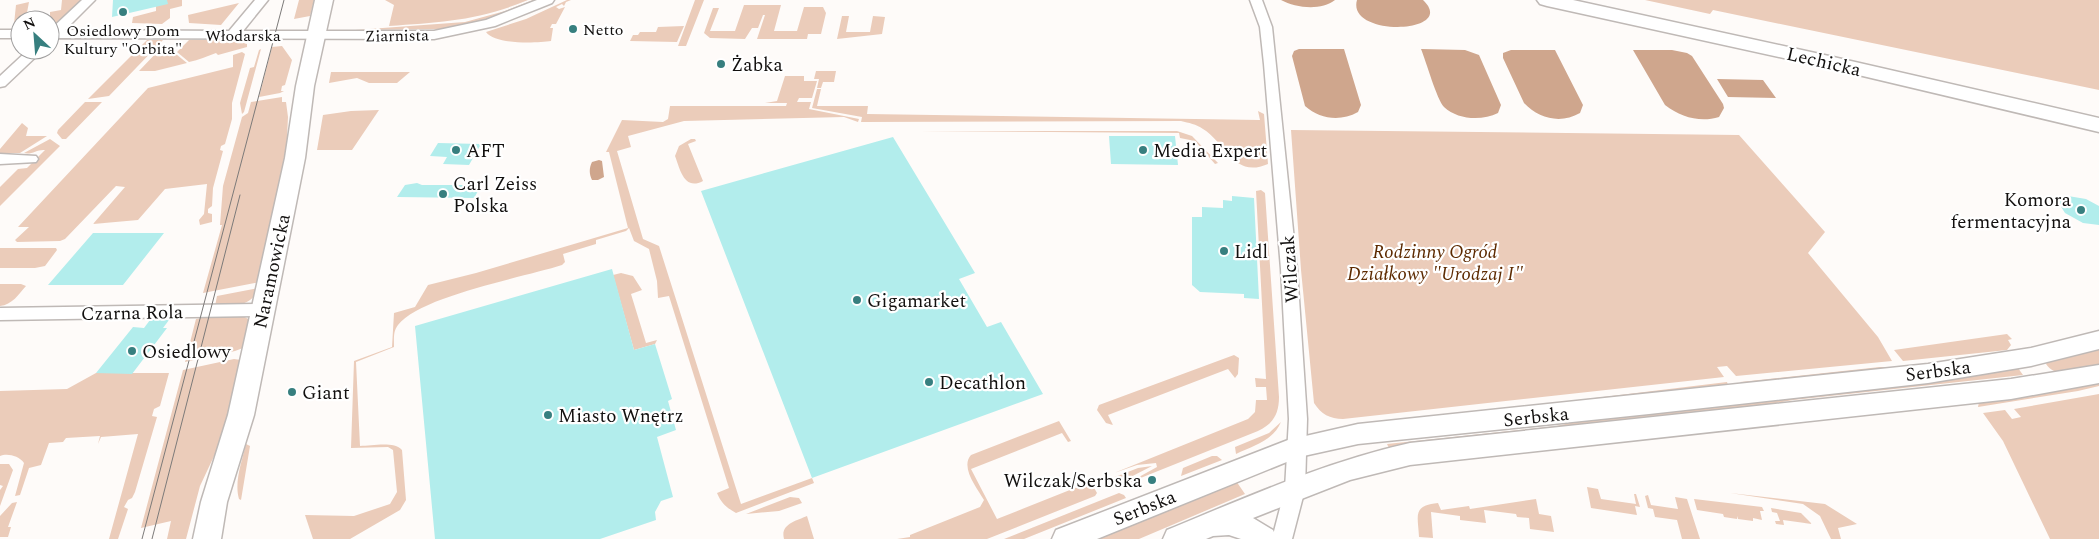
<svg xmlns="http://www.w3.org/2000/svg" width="2099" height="539" font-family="Spectral,serif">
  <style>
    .green { fill: #ebccba }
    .water { fill: #cfa68d }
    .building { fill: #b2edec }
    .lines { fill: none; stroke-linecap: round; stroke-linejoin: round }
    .street-casing { stroke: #bfb9b6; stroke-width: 3 }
    .secondary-casing { stroke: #bfb9b6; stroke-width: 3 }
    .primary-casing { stroke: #bfb9b6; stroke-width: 3 }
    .street { fill: #fff; fill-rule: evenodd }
    .secondary { fill: #fff; fill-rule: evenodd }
    .primary { fill: #fff; fill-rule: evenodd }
    .tram { stroke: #7c7a79; stroke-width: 1 }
    .poi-dot { fill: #377f7f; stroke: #fff; stroke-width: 2 }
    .labels { text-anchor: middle; stroke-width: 4.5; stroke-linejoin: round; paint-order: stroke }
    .far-poi-label { font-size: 16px; fill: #12100f; stroke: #fff; text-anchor: start }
    .far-street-label { font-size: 16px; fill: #12100f; stroke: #fff }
    .street-label { font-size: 19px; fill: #12100f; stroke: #fff }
    .poi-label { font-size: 19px; fill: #12100f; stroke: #fff; text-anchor: start }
    .park-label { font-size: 19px; font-style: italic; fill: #5d2a00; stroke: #fff }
  </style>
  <rect width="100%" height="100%" fill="#fefbf9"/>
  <!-- green -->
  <path class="green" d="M62,0H82L58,23L50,24V12L61,10Z
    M156,0H182V6L170,9V18L162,24L132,23L133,17L156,11Z
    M299,0H314L310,16L294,19Z
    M385,0H528C478,21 441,22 389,26L394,5Z
    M533,0L536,2L498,19L449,29L355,30L465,22L505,11Z
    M567,0H571L566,2L564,6L562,4L556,7L559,9L565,7L556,24H552L550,28H553L551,41C537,43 495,45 486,32L526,19Z
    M695,0H704L686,46H678Z
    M1645,0H2099V90L1713,10L1710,14Z
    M29,2L26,18L46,14L45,20H20V24H14L16,5Z
    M239,3L221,25L189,23L188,15Z
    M744,5H781L774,31H797L804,7H823L826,13L821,34H808L807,39H757L765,15H763L758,28H752L745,39L710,38L704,33L713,8H719L710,31H735Z
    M842,16H849L846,32H870L873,16L885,17L882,34L837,39Z
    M684,26L677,42L630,41L633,35H638L640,32H656L658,27Z
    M147,40H163L109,96L88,99Z
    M189,40H234L247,44V47L218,55L216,53C207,56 199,60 189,62L177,52Z
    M282,46L292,60L285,85L282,86L281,91H284L280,93L259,97L272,47Z
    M261,49L244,112L242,114L240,103L250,68L254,67L259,50Z
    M159,50H171L187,63L155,71H139Z
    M242,52L245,54L232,103V119L225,144L221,146L220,150L223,151L213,188L212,206L208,209V213L212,214V222L200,225L199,220L204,214L207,184L165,189L138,220L93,224L125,187L116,186L65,239L60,241L17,242L15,240L29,227H18L148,88L233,67V55Z
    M816,71H836L834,82H823L821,88H817L819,79H814Z
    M331,72H410L397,83H369L357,78L329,83Z
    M785,76H804V81H817L812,98H799L797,102H811L809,109L859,119L858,122L844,117L684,121L628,136L631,147L617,151L643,239L659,246L741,504L812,478L814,483L736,513C727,508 721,503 717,493L729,488L669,296L658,298L657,281L649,249L634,241L629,228L626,231L596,240V244L563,254L565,262L562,265C525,277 420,296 398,325C393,331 394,339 394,347L356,362L360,446C372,446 394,441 402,450L406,500L400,510L350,539H313L305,515L354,516L390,504L397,492L393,450L388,447L351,448L354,361L392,347L394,313L415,307L428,285L476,273L628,228L609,152H606L622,120L663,122L668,119L670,106H786L787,103H765L777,101Z
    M817,89H821L817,106H868L867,114L1260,120L1258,111L1264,114L1268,164C1234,179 1226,143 1203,129C1196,124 1189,123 1181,121L861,122L862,117L812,108Z
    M282,97V102H286L288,117L286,157L260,282L203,293L222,225H220L223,186L242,117L248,113L251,102Z
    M85,102H102L66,139H62L57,133L58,130Z
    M379,110L352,150H317L323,115L351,111Z
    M22,123L28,128L26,136H47L20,153H0V149Z
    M1291,130L1739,135L1825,232L1808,253L1878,337L1892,361L1736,376L1727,366L1717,367L1724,377L1343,419C1330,419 1321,414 1314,403L1301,270Z
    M919,131H1177L1192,136L1218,163L1215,164L1195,141L1180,138L1179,133Z
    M50,139L60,146L0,206V187L18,169L27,168L45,150C37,149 32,155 24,153Z
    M691,139H695L696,141L688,144L703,181C684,191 680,169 675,156L679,146Z
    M1261,190L1265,193L1279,397C1279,414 1273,424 1258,431L1128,483L1157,467L1156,463L1137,465L1114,473L1248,419L1255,412L1256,400H1267L1266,387H1256L1255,378L1266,379L1256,191Z
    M0,248H56L57,250L45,266L35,268H0Z
    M621,273L633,276L642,290L631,294L646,343L657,340L655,344L634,350L613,275Z
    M0,284H21L26,286C19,294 12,305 0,306Z
    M258,288C252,308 232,305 215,306L217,296Z
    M241,315L250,320L243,348L235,351L185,362L196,319L212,316Z
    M2007,334L2012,339L2008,340L2011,345L2007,350L1903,361L1894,350Z
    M2099,348V366C2083,369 2057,381 2046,364L2048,361Z
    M1234,355L1239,358L1238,374L1235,378L1228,369L1108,415L1113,425L1106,423L1097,410L1099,405Z
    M234,359L241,360L223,437L200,486L186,539H167L171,521L141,528L183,370Z
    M1880,367H1894L1895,368L1746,387L1740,382Z
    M2018,368L2023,375L1793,400L1725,412L1389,448L1387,444L1556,426L1604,416Z
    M96,373H169L160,406L154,409L152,416L157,417L135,492L132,498L128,500L124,507L128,509L118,539H109L138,434L101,437L98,444L100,436L66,438L63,442L49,443L41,465L29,468L20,495L15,496L24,463C19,455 6,453 0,456V391L67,389Z
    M2099,381V386L2078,391L1978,407L1979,402Z
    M1727,382L1729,388L1578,403L1545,404Z
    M2099,394V539H2050L2003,441L1983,413L2005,410L2012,419L2021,417L2014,409Z
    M1059,421L1071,441L1068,442L1062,433L971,469L997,519L1095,480L1093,486L1097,493L1095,496L987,539H897L910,537V535L980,507L984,500C977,488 960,467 971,455Z
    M1281,422C1273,441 1253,446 1236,454L1235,447L1269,433Z
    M246,444L250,446L241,500L239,499C234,482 242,461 246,444Z
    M1212,456H1217L1222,460L1181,476L1183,468Z
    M0,464H9L13,470L0,506V490L3,486L0,485Z
    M1152,466L1119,483L1115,477L1138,468Z
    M1234,478L1245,494L1139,539H1087Z
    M1587,487L1598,489L1601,499L1636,504L1634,494H1636L1640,507L1635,506L1637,515L1591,508Z
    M1119,493L1124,495L1126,498L1024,539H1004Z
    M1730,493L1825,504L1857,524L1838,528L1841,539H1831L1820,516L1803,504Z
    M1648,495L1651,505L1678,509L1675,497L1687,499L1700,539H1682L1677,520L1655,517L1653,509L1648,508L1645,496Z
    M790,497L799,498L802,503L779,511L746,514Z
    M1536,499L1539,514L1551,516L1554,532L1530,529L1529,518L1517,517L1516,514L1484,510L1486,523L1460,520V516L1431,512L1433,538L1419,537C1418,515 1412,506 1438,503L1441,510L1469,506L1470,509Z
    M1694,499L1762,507L1764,511H1760L1762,520L1753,518V521L1738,519L1737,516V519L1724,517L1723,514L1697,510Z
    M17,502L8,527H11L8,537H0V516L12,503Z
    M1771,508L1801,513L1812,524L1783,520L1784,525L1776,524L1775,521H1780L1777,513L1772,512Z
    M807,516L814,539H784C780,524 796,521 807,516Z"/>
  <!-- water -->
  <path class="water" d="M1281,0H1335C1321,11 1296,8 1281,0Z
    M1357,0H1423C1459,34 1346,38 1357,0Z
    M1299,49H1344L1361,105L1358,112C1340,122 1320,119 1305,106L1292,56L1294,51Z
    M1421,49L1465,50L1479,55L1501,105L1498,113C1482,121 1458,120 1444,107C1437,100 1426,61 1421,49Z
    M1511,50H1555L1583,105L1580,113C1561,124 1539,119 1524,103L1503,58V53Z
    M1633,50H1672L1687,53L1692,56L1723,104L1724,108L1719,117C1700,123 1681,117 1665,105Z
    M1717,79L1763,80L1776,98L1728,97Z
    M599,160L602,161L604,177L598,180H592C589,174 589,168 592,162Z"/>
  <!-- building -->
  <path class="building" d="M113,0H167L168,4L112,17Z
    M1109,136H1175L1178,165L1111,164Z
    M893,137L975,273L959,279L987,327L1001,322L1043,394L812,478L701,191Z
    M438,143L481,144L469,165L443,164L447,157L430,156Z
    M417,183L422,185H465L469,183L481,186L474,198L397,197L405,185Z
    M1232,196L1254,198L1259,299L1244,298V294L1200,292L1192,285V217H1202V207L1223,208V200L1232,201Z
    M2068,196L2086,199L2099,206V225L2083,223L2065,213L2058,202L2061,198Z
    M93,233H164L123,285H48Z
    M612,269L634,350L655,344L672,399L668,401L676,430L657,437L673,497L661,501L655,512L656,520L600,539H435L415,326Z
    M150,320H169L163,328H167L132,374L96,373L133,327L144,328Z"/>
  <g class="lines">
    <!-- street casing -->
    <g class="street-casing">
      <path id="street" d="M82,0H95L65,30L229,31L255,0H268L243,31H434L486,20L537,0H554L552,3L495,26L434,39L57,38L50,41V30Z
        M1250,0H1262L1272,27L1297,269L1307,419L1305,489L1292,539H1272L1285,489L1289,419L1281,269L1264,64L1260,27Z
        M0,30H20V38H0Z
        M28,50H43L5,86L0,87V76Z
        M0,154L36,156L38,159L36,162L0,164Z
        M263,304L269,306L271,310L269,314L263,316L0,320V308Z"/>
    </g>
    <!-- secondary casing -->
    <g class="secondary-casing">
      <path id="secondary" d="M315,0H333L314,86L305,158L254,415L227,502L221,539H193L201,502L228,415L285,158L296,86Z
        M2099,331V349L2031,366L1928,383L1649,414L1358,444L1299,457L1097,539H1052L1056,530L1288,440L1358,424L1928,364L2031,348Z
        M2099,365V383L2011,399L1410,465L1350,480L1253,518L1273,530L1277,539H1241L1229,535L1213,536L1206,539H1163L1167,530C1247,497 1325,462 1410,443L2011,379Z"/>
    </g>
    <!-- primary casing -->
    <g class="primary-casing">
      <path id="primary" d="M1537,0H1573L1829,56L2099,118V132L1829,68L1547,6L1540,4Z"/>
    </g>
    <!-- street -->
    <use href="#street" class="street"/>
    <!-- secondary -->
    <use href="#secondary" class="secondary"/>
    <!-- primary -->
    <use href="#primary" class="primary"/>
    <!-- tram -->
    <path class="tram" d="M142,539L284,0
      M152,539L240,195"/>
  </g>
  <!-- markers -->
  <g class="poi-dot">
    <circle cx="123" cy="12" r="5"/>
    <circle cx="573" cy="29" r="5"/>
    <circle cx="721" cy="64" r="5"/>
    <circle cx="456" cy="150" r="5"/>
    <circle cx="1143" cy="150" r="5"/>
    <circle cx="443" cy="194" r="5"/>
    <circle cx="2081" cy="210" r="5"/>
    <circle cx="1224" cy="251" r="5"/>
    <circle cx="857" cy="300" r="5"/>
    <circle cx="132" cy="351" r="5"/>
    <circle cx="929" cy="382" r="5"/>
    <circle cx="292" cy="392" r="5"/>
    <circle cx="548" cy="415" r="5"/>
    <circle cx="1152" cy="480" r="5"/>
  </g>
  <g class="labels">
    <!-- far-poi labels -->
    <g class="far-poi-label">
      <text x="583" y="35">Netto</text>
      <text x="123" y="36" text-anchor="middle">Osiedlowy Dom<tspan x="123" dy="18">Kultury "Orbita"</tspan></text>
    </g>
    <!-- far-street labels -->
    <g class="far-street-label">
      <text x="243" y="41">Włodarska</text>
      <text transform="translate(397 35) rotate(-1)" y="6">Ziarnista</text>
    </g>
    <!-- street labels -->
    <g class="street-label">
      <text transform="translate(1824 61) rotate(13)" y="7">Lechicka</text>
      <text transform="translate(1289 269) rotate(-94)" y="7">Wilczak</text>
      <text transform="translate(271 271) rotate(-78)" y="7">Naramowicka</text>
      <text transform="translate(132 312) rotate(-1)" y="7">Czarna Rola</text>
      <text transform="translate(1938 370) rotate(-7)" y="7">Serbska</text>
      <text transform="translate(1536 416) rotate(-6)" y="7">Serbska</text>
      <text transform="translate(1144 507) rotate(-22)" y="7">Serbska</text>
    </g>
    <!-- poi labels -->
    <g class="poi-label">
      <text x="731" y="71">Żabka</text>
      <text x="466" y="157">AFT</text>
      <text x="1153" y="157">Media Expert</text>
      <text x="453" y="190">Carl Zeiss<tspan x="453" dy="22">Polska</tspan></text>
      <text x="2071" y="206" text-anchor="end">Komora<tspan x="2071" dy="22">fermentacyjna</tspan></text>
      <text x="1234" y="258">Lidl</text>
      <text x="867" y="307">Gigamarket</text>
      <text x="142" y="358">Osiedlowy</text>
      <text x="939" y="389">Decathlon</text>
      <text x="302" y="399">Giant</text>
      <text x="558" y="422">Miasto Wnętrz</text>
      <text x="1142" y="487" text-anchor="end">Wilczak/Serbska</text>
    </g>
    <!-- park labels -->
    <g class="park-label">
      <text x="1435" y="258">Rodzinny Ogród<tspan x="1435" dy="22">Działkowy "Urodzaj I"</tspan></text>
    </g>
  </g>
  <!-- north arrow -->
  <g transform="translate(35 35) rotate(334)"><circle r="24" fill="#ffffff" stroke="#a09f9f"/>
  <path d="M0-4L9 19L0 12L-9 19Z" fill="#377f7f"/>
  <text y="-8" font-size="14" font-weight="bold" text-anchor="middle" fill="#12100f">N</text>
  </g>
</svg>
